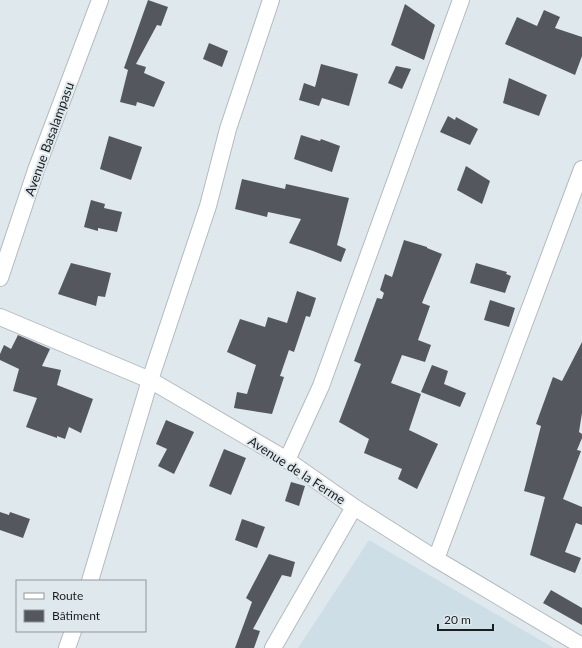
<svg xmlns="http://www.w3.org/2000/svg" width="582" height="648" font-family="Lato,sans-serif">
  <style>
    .built { fill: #cedee7 }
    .building { fill: #54585e }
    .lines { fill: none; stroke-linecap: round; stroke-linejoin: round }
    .minor-casing { stroke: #b3bbc0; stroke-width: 18 }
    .minor { stroke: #fff; stroke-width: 16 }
    .labels { text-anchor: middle; stroke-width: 4; stroke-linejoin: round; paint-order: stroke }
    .street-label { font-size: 13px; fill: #1b1e20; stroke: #dfe8ed }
  </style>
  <rect width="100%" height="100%" fill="#dfe8ed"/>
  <!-- built -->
  <path class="built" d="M369,540L554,648H298Z"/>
  <!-- building -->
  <path class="building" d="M148,0L168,7L161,26L157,25L136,64L146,67L144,73L165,82L154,107L137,102L136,106L120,102L128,70L124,68Z
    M405,4L435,25L424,60L391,45Z
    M544,10L560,17L555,28L582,37V56L575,75L505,44L517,17L537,26Z
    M209,43L228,51L222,67L203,59Z
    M321,64L358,74L349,106L322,98L319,106L299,100L304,83L315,87Z
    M396,66L411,69L402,89L388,83Z
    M509,78L547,95L539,116L503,103Z
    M448,116L455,120L456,117L478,129L470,145L440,132Z
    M301,135L320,141L321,139L340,146L332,172L294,159Z
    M109,136L142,147L131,180L100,169Z
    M466,166L490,181L482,204L457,190Z
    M242,179L285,189L286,184L349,198L337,245L346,249L341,262L313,251L289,243L301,219L268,212L267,217L235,209Z
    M91,200L105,204L104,208L122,212L117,232L98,228V231L84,227Z
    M404,240L427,247V248L442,254L422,303L430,306L418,340L431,345L425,362L402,355L391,383L421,394L409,430L438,444L417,489L398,479L402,469L364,453L369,439L339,422L361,364L354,361L377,298L382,299L384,293L380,290L385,274L392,277Z
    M71,263L111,273L105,297L98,296L96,306L58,294Z
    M476,263L507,272L506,274L511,276L505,293L470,283Z
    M297,291L316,298L310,317L306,316L294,352L289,350L280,376L284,377L272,414L234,408L237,392L247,394L256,365L227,352L240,319L265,327L268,317L287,323Z
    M490,300L515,308L509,327L484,320Z
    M18,335L50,349L42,366L61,370L57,385L93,399L81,433L69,427L65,439L57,436V438L26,427L37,398L13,391L19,369L0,360V354L4,345L11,349Z
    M582,342V413L579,432L582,434V438L577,450L581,451L563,499L582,507V525L576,523L565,552L581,558L575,573L530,555L545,497L524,491L541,426L536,424L553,377L562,381Z
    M432,365L448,371L444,384L466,393L460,407L421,392Z
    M166,420L194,432L174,474L158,466L167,449L156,444Z
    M224,449L246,458L231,495L209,486Z
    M291,482L305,486L299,506L285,501Z
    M0,512L9,515L10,512L30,519L23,538L0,530Z
    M242,519L265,527L257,548L235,540Z
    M269,554L295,562L291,577L282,575L253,629L260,631L254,648H235L252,602L246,598Z
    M551,590L582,608V625L543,603Z"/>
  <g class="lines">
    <!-- minor casing -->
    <g class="minor-casing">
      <path id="minor" d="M0,278L36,170L100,0
        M0,317L150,380L287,460L354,507L436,559L582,646
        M287,460L321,386L461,0
        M436,559L582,169
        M90,581L150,380L208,206L228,129L271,0
        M67,648L73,631
        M273,648L354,507"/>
    </g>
    <!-- minor -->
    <use href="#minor" class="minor"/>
  </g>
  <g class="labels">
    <!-- street labels -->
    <g class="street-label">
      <text transform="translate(49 139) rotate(-70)" y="5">Avenue Basalampasu</text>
      <text transform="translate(297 470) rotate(33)" y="5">Avenue de la Ferme</text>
    </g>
  </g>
  <!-- legend -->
  <rect x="16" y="580" width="130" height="52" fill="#dfe8ed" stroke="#91979b"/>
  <rect x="24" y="593" width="20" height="6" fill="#ffffff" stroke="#91979b"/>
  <text x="52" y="600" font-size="12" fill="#1b1e20">Route</text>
  <rect x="24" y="610" width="20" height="12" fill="#54585e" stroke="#91979b"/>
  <text x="52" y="620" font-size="12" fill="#1b1e20">Bâtiment</text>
  <!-- scale -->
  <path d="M438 624v6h55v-6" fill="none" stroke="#1b1e20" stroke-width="2"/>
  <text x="444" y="624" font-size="12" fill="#1b1e20" stroke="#dfe8ed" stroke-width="3" paint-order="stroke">20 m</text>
</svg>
